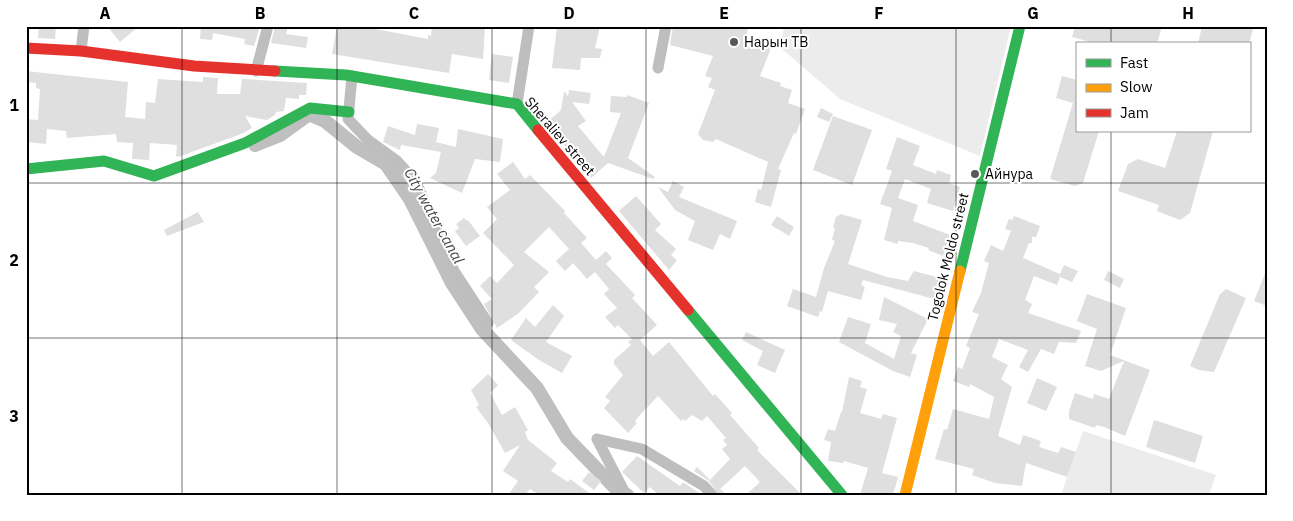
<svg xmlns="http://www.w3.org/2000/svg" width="1293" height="521" font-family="'IBM Plex Sans',sans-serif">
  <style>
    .green { fill: #ececec }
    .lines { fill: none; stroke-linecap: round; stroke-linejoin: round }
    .canal { stroke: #bfbfbf; stroke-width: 14 }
    .building { fill: #dfdfdf }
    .street { stroke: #bebebe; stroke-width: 11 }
    .fast { stroke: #30b455; stroke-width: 11 }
    .slow { stroke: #ff9f0a; stroke-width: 11 }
    .jam { stroke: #e5322d; stroke-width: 11 }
    .grid { fill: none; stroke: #000; stroke-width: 1; stroke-opacity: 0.55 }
    .poi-dot { fill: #595959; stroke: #fff; stroke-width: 2 }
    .labels { text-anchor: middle; stroke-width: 4; stroke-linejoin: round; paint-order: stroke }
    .poi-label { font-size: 14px; fill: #000; stroke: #fff; text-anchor: start }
    .street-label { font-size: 14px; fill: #000; stroke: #fff }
    .water-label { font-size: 15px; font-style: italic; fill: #444; stroke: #fff }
    .neatline { fill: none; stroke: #000; stroke-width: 2 }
    .grid-label { font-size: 16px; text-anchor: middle; font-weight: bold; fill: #000 }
  </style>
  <rect width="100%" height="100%" fill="#fff"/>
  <!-- green -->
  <path class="green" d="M784,26H1011L980,156L840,99L781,48Z
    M1083,431L1216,475L1209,495H1061Z"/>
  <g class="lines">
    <!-- canal -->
    <path class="canal" d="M255,145L280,135L309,114L325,121L357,147L386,164L410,199L452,283L482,329L537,388L567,438L622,495"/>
  </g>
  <!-- building -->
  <path class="building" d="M39,26H56L55,39L38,38Z
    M107,26H139L120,42Z
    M201,26H260L254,46L244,44L245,39L213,33L212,40L200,39Z
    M275,26H288L286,34L308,37L306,48L271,43Z
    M337,26H370V28L428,39V35L431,36L432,26H485L483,59L452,54L449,73L332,54Z
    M557,26H600L595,48L602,49L600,58H581L580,70L552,68Z
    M673,26H748L746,45L771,48L760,76L781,83L780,86L792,90L788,103L805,109L796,134L794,133L778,169L781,170L771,207L755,202L758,189L761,190L768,162L716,139L713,142L703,140L698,134L715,90L708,87L712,78L705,76L713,56L670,45Z
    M1075,26H1162L1157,44H1098L1072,37Z
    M1202,26H1254L1249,44H1198Z
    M492,54L513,57L509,83L489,80Z
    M26,71L128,82L125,117L145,119L146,102L155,103L158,79L203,82V77L218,78L217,94H240L242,79L307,83L306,95H299V99L286,98L284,111L276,112L275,115L267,120L245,116L252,128L241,134L178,157L176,156L177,145L150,143L149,160L132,159L133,143L117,142L116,134L67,138L66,131L47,129L46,144L26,142V119L38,120L40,89L36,88V83L26,82Z
    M1062,76L1077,80V131H1099L1083,183L1075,186L1050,179L1073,103L1056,98Z
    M569,90L591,93L589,104L572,102L586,121L578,126L604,157L621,113L610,112L611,96L627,97V95L649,103L628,158L655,177L653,179L608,163L591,178L546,123L561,110L564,91L568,96Z
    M821,108L833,114L829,122L817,117Z
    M833,116L872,130L852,185L813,170Z
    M417,124L439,128L436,142L456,147L458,129L503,139L500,162L475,159L462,193L430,178L436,173L441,152L401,145L400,150L383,142L388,126L415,135Z
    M1177,131H1213L1190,213L1180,220L1157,211L1159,205L1118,191L1128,164L1138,159L1165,168Z
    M897,137L920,146L913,165L936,174L937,170L951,175L949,183L960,187L953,211L927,203L931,189L905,179L898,198L918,205L913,221L950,235L943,256L928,250L929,248L913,243L898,241V244L884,240L892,208L880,204L892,171L886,169Z
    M513,162L525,179L530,175L565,211L564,213L587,238L581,243L596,260L606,251L612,258L606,264L635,295L632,298L657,325L640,340L653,356L669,342L713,396L715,394L732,413L730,415L759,448L757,450L802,495H746L760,482L745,466L720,489L727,495H719L709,481L694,471L697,467L710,480L730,459L722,449L727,445L723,440L726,438L707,416L702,421L692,415L685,421L683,419L681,421L658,396L640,415L635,421L637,423L628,433L604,408L610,401L605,397L623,375L614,364V360L631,345L628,342L632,339L618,325L615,328L605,317L617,308L604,294L609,289L595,272L587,279L573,263L565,271L556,261L569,249L549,227L524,252L549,272L534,287L539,292L519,313L497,328L484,304L492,299L480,286L490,276L497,283L514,265L483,233L497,219L487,207L510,190L497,174Z
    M673,181L684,187L679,197L737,221L730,239L720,234L713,250L688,240L695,221L675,210L658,187L668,192Z
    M636,196L661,224L655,230L676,249L671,255L677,260L669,270L619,211Z
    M198,212L204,222L167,236L164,230Z
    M841,214L862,220L848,264L887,277L908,281L914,271L944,279L938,300L863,280L861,285L865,287L861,300L828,291L822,312L820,311L818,317L787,306L793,289L816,297L824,268L835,241L832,240L835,228L833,227L836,217Z
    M777,216L794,227L789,236L771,225Z
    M1014,216L1040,226L1036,237H1032V243H1029L1023,258L1060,274L1064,265L1078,271L1072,282L1060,277L1057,285L1034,276L1025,300L1032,304L1028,313L1081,331L1076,343L1059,342L1054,354L1041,349L1028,372L1019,367L1028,350L999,339L992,357L1008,365L1001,379L1012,387L998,436L1020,445L1023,435L1041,441L1039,447L1058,453L1061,447L1076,452L1067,477L1026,463L1022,486L995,483L972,475L974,469L935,459L944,429L947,430L953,409L989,419L994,397L970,384L969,387L953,381L958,367L962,369L970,348L966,346L979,314L972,312L981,293L989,263L984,261L991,245L1003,251L1011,231L1005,229L1009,219L1012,220Z
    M464,218L467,221L468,220L480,236L466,246L455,231L459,228L456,224Z
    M1108,271L1124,279L1120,288L1104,280Z
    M1266,271H1267V306L1254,301Z
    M1226,289L1246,298L1214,372L1199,370L1190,366L1220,294Z
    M1087,294L1126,308L1110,355L1150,370L1125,436L1104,427L1096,425L1095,428L1069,419V411L1075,393L1093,399L1094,394L1109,399L1124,361L1101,371L1085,366L1097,329L1077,321Z
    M884,297L928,319L911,353L917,355L910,377L893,371L839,342L848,317L871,324L865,343L894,359L901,336L893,332L897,324L879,320Z
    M553,305L564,316L546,342L572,356L562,373L539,360L511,340L526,318L535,327Z
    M746,332L785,350L775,373L757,365L763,351L742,340Z
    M488,374L498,385L490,393L502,415L515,407L528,430L525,432L528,440L557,463L551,471L568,482L570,479L592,495H539L530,489L525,495H508L518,481L503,471L520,445L505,453L488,423L476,407L479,405L471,390Z
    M849,377L862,381L860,387L867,389L860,413L881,419L883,414L897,418L882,473L898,477L893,495H860L868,468L844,461L843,463L828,461L831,442L824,440L828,429L835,431L841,412H842Z
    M1037,378L1057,387L1046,411L1027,403Z
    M1154,420L1203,436L1195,463L1146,447Z
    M637,456L680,486L683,482L702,495H659L650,487L644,493L622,472Z
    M589,472L601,481L594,490L582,481Z"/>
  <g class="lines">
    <!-- street -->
    <path class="street" d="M81,51L84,26
      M658,68L666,26
      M256,71L268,26
      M352,76L348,119L368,140L397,161L416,182L454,271L488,323
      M517,104L529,26
      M597,439L642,449L704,486L712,495
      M597,439L624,491L629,495"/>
    <!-- fast -->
    <path class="fast" d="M275,71L346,75L517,104L538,130
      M26,169L104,161L154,176L245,143L310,108L349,112
      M960,271L1020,26
      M688,310L842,495"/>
    <!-- slow -->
    <path class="slow" d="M905,495L960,271"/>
    <!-- jam -->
    <path class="jam" d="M26,48L81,51L194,66L275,71
      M538,130L688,310"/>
  </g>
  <!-- grid -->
  <path class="grid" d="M182,26V495M337,26V495M492,26V495M646,26V495M801,26V495M956,26V495M1111,26V44M1111,131V495M26,183H1267M26,338H1267"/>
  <!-- markers -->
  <g class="poi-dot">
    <circle cx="734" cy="42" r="5"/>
    <circle cx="975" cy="174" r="5"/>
  </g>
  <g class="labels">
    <!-- poi labels -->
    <g class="poi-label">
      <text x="744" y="47">Нарын ТВ</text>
      <text x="985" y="179">Айнура</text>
    </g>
    <!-- street labels -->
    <g class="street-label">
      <text transform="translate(560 136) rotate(49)" y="5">Sheraliev street</text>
      <text transform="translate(948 257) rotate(-76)" y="5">Togolok Moldo street</text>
    </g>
    <!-- water labels -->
    <g class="water-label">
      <text transform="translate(434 216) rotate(61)" y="5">City water canal</text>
    </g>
  </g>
  <!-- border -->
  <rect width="1293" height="521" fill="none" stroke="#ffffff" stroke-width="55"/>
  <!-- legend -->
  <rect x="1076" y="42" width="175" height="90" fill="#ffffff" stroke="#999999"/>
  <rect x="1086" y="59" width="25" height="8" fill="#30b455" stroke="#999999"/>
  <text x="1120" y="68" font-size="15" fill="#000000">Fast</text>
  <rect x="1086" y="84" width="25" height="8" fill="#ff9f0a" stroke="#999999"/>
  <text x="1120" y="92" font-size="15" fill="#000000">Slow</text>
  <rect x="1086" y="109" width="25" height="8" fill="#e5322d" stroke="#999999"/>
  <text x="1120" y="118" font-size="15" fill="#000000">Jam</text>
  <rect x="28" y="28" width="1238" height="466" class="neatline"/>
  <g class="grid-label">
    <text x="105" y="19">A</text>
    <text x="260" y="19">B</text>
    <text x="414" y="19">C</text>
    <text x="569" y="19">D</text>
    <text x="724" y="19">E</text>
    <text x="879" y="19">F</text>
    <text x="1033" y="19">G</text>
    <text x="1188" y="19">H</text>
    <text x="14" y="111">1</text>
    <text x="14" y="266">2</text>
    <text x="14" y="422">3</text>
  </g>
</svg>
